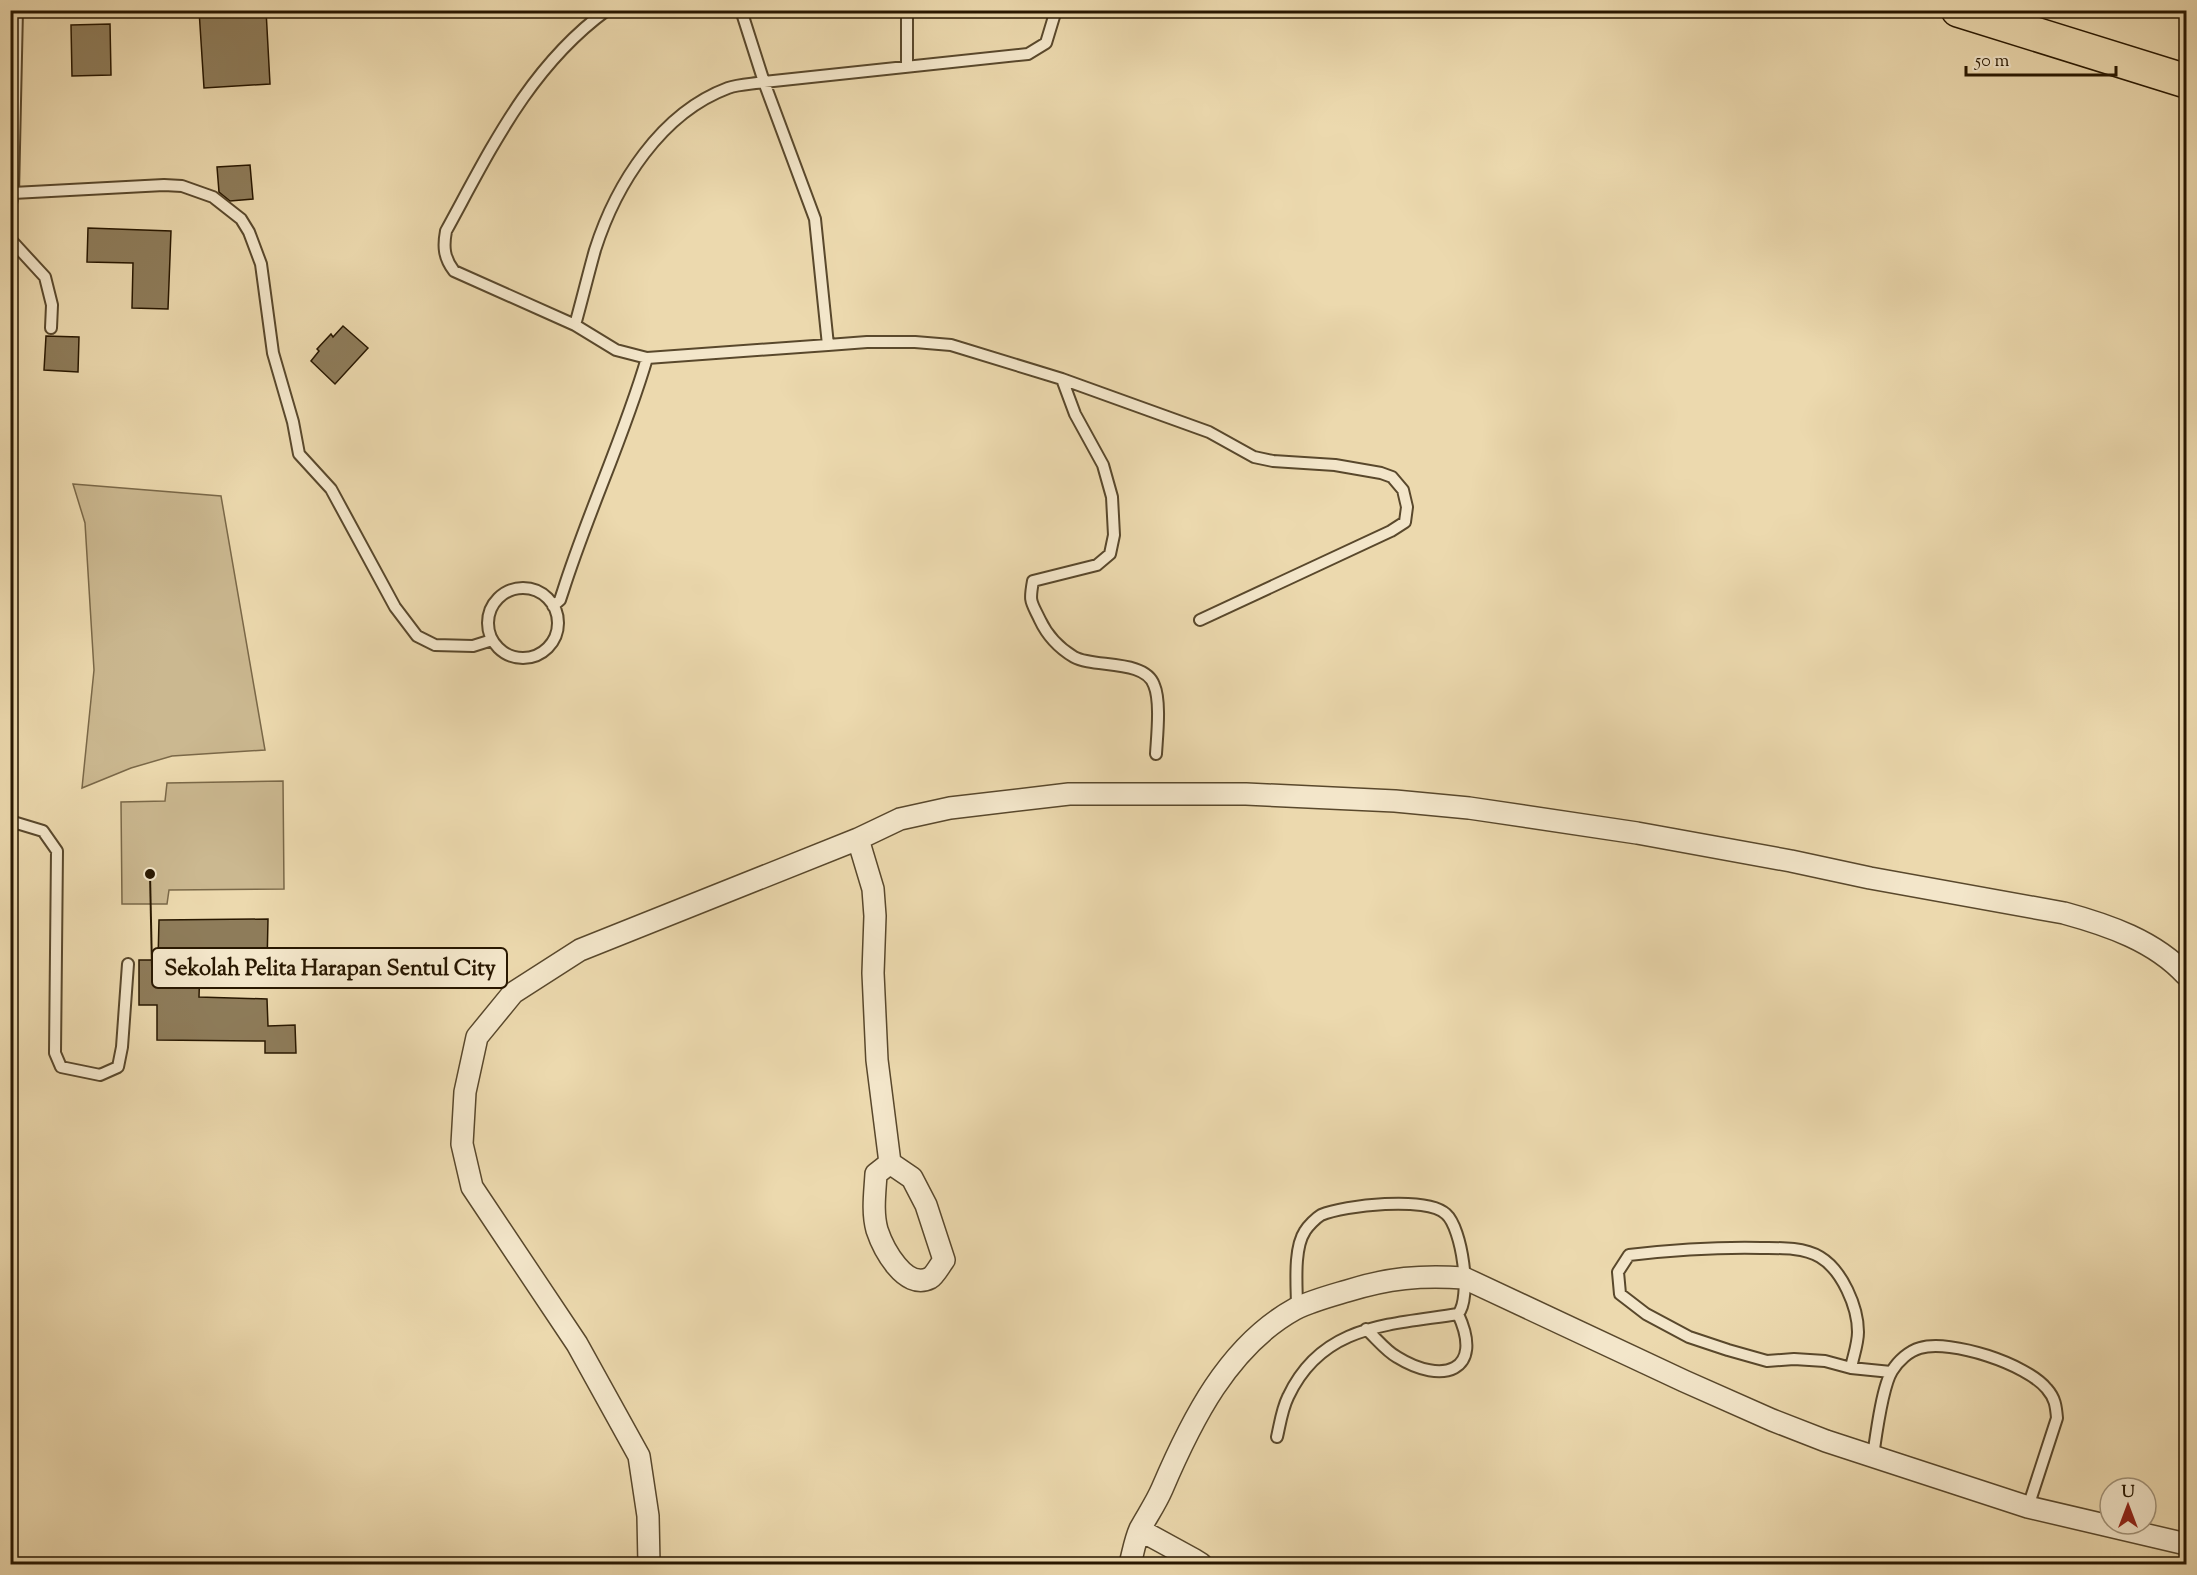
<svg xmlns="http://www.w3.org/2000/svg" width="2197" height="1575" font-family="'Sorts Mill Goudy',serif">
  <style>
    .green { fill: #cbb890; stroke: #7a6848; stroke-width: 1.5 }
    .building { fill: #8e7c5a; stroke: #281700; stroke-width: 1.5 }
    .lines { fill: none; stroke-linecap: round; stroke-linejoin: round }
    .service-casing { stroke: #59482c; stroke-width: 14 }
    .minor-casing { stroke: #59482c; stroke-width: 24 }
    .primary-casing { stroke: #281700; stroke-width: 36 }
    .service { stroke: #f3e6ca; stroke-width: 10 }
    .minor { stroke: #f3e6ca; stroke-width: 21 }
    .primary { stroke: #ecd9ae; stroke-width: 33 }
    .leader { fill: none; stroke: #281700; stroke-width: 2 }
    .callout-dot { fill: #281700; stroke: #f3e6ca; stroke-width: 2 }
    .callout { fill: #f3e6ca; stroke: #281700; stroke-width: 2 }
    .callout-label { font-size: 22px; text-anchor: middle; font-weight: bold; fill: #281700 }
  </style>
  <rect width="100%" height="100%" fill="#ecd9ae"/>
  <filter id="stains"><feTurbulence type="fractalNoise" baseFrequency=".00333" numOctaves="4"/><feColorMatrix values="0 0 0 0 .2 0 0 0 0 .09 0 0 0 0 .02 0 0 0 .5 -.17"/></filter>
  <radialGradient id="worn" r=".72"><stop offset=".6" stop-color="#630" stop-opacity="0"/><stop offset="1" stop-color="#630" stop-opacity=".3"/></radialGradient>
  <!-- green -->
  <path class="green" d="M73,484L221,496L265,750L172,756L131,768L82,788L94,670L85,523Z
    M283,781L284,889L169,890L167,904H122L121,802L165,801L167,783Z"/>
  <!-- building -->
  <path class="building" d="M199,10H266L270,84L204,88Z
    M110,24L111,75L72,76L71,25Z
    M250,165L253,199L230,201L219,192L217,167Z
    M88,228L171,231L168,309L132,308L133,263L87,262Z
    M343,326L368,348L335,384L311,361L319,351L317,349L331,334L333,337Z
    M46,336L79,337L78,372L44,370Z
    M268,919L267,966H200L199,997L267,999L268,1026L295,1025L296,1053H265V1041L157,1040V1005H139V960H158L159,920Z"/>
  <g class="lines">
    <!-- service casing -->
    <g class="service-casing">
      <path id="service" d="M607,10C529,67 491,149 446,231C443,247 444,258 454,271L575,325L616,350L647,358
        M741,10L764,82L815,219L828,345L867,342H915L951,345L1062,379L1209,432L1254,457L1273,461L1335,465L1381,473L1392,477L1403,490L1407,507L1405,522L1391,531L1200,620
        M907,67V10
        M13,193L164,185L182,186L213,197L241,219L249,232L261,264L273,353L293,422L299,454L331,489L395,607L417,636L435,645L473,646L492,640
        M10,209L13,193L17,10
        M10,239L45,277L52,305L51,328
        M575,325C582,300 588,275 595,250C616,184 661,113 728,88C739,84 753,84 764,82L1028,54L1046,43L1056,10
        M1062,379L1075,414L1103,465L1112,497L1114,535L1110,554L1097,565L1033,581C1029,603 1031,601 1040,620C1047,635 1059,648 1074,657C1093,668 1145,659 1154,685C1161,701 1157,736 1156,754
        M488 623a35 35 0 1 1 70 0a35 35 0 1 1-70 0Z
        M553,606L560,600L563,591C588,512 624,437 647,358L828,345
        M10,821L43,831L57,851L55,1053L61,1067L100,1075L118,1067L122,1047L128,964
        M1366,1329C1376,1338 1386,1351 1397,1357C1442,1385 1485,1372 1458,1314
        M1851,1368C1853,1357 1858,1344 1858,1332C1858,1307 1842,1270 1820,1257C1803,1247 1780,1248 1761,1248C1716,1247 1673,1250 1629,1255L1618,1272L1620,1294L1646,1314L1689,1337L1728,1350L1767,1361L1794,1359L1825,1361L1851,1368L1891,1372
        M1277,1437C1280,1424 1282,1409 1288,1397C1322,1324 1389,1325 1458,1314C1472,1298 1462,1228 1446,1214C1427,1196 1344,1205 1321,1215C1316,1218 1308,1226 1305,1231C1293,1249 1297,1287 1297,1308
        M1873,1456C1876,1436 1882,1387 1892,1371C1898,1361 1909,1351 1920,1348C1951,1339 2027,1364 2047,1389C2055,1398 2056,1406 2057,1418L2028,1507"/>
    </g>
    <!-- minor casing -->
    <g class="minor-casing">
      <path id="minor" d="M858,839L873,889L875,916L873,973L877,1060L890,1163L876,1174C875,1192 872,1212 877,1230C883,1248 905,1291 930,1278C935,1275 940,1265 944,1260L926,1205L912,1178L890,1163
        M1140,1530L1193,1559L1201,1564
        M649,1564L648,1516L639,1456L577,1344L472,1187L462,1144L465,1092L477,1037L513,993L580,950L858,839L900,819L950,808L1069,794H1246L1395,801L1469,808L1637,833L1791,861L1870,878L2064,913C2108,925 2155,941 2186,975
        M1130,1564C1133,1553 1135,1540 1140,1529C1147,1516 1156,1503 1162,1489C1191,1421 1228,1346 1295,1309C1311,1301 1330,1296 1347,1291C1388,1278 1421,1275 1464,1278L1684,1381L1772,1420L1826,1441L2028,1507L2186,1544"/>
    </g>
    <!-- primary casing -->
    <g class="primary-casing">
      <path id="primary" d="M1958,10L2186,81"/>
    </g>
    <!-- service -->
    <use href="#service" class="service"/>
    <!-- minor -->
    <use href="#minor" class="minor"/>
    <!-- primary -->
    <use href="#primary" class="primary"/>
  </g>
  <!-- callouts -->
  <path class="leader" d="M150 874L152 968"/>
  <circle class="callout-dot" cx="150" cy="874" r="6"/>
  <rect class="callout" x="152" y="948" width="355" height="40" rx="6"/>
  <g class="callout-label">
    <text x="330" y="975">Sekolah Pelita Harapan Sentul City</text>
  </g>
  <!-- margin -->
  <rect width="2197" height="1575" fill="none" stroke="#ecd9ae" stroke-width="36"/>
  <rect x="12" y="12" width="2173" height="1551" fill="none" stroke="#281700" stroke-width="3"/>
  <rect x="18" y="18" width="2161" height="1539" fill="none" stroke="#281700" stroke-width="1.5"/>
  <!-- north arrow -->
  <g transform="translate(2128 1506)"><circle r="28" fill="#f3e6ca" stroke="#a29379" stroke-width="1.5"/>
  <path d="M0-4.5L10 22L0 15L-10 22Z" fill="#8f2418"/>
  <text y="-9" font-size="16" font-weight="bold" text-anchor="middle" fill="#281700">U</text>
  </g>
  <!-- scale -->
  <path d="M1966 66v9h150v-9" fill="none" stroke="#281700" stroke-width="3"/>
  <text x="1975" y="66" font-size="18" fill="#281700" stroke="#f3e6ca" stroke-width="4.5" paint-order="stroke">50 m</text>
  <rect width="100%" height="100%" filter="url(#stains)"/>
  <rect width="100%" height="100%" fill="url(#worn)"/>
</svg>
